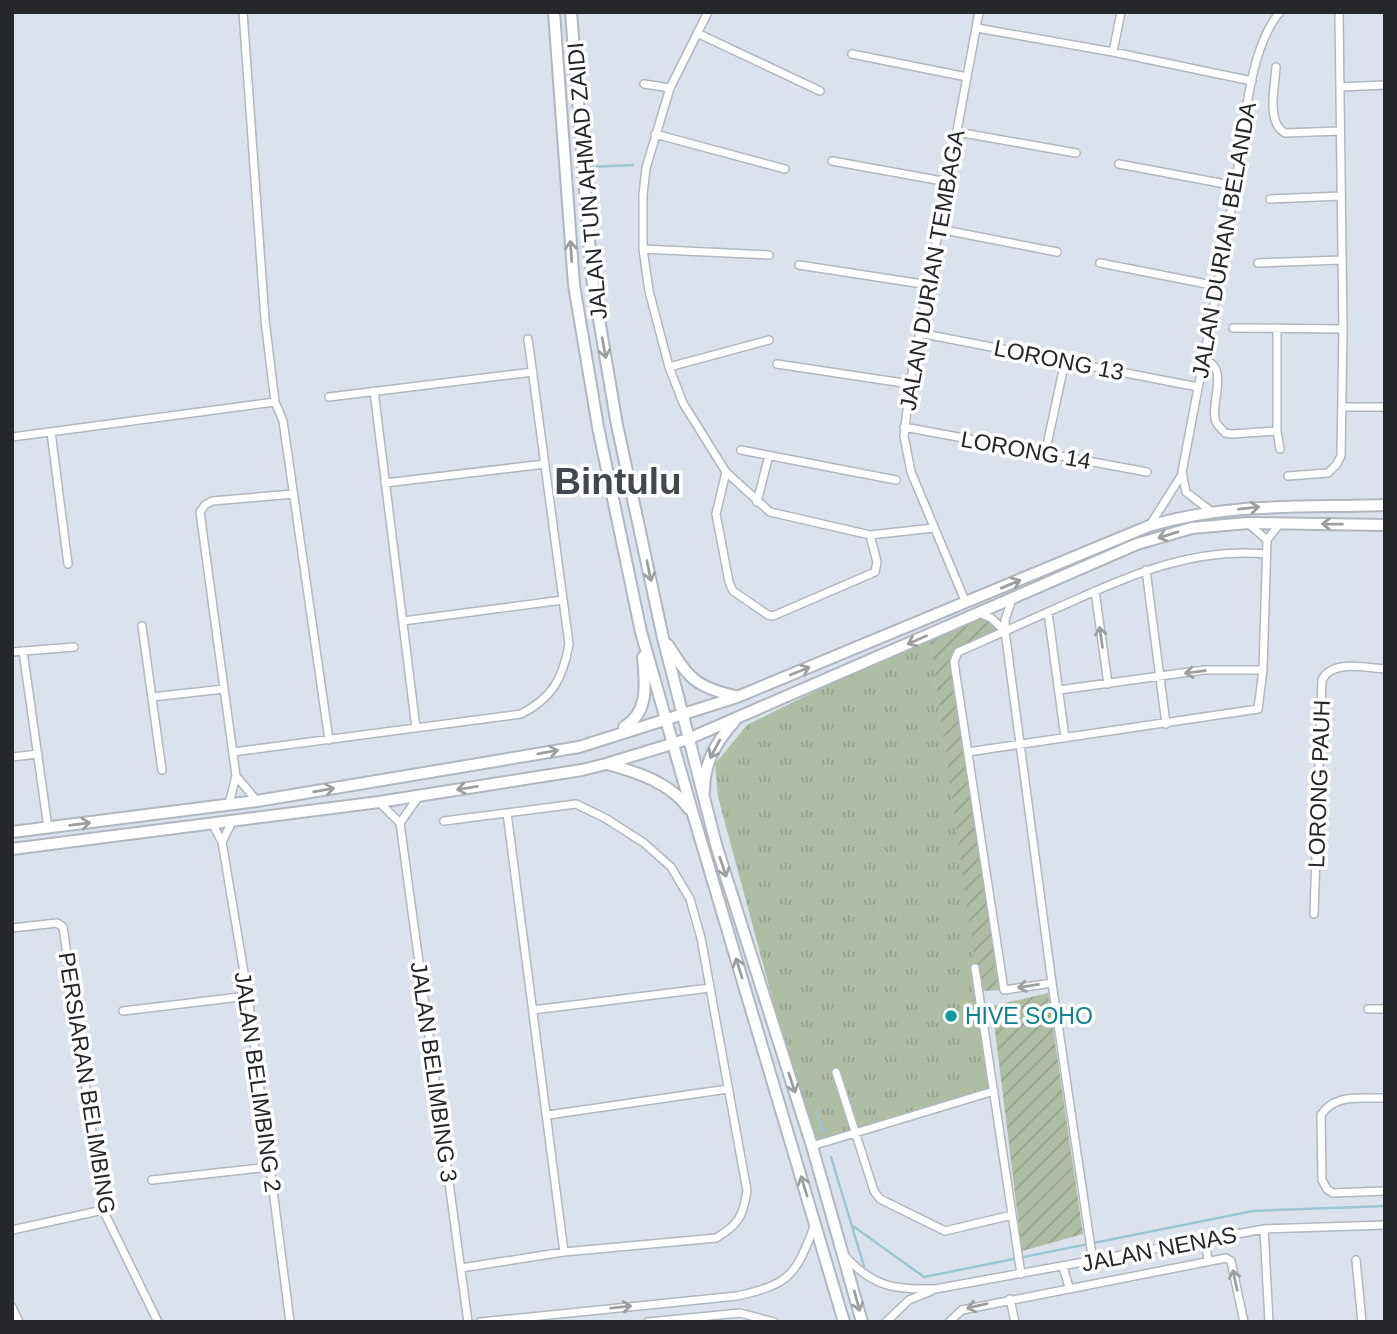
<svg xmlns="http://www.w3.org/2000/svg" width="1397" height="1334" font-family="Arial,sans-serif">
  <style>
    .park { fill: url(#park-tufts) }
    .garden { fill: url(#garden-furrows) }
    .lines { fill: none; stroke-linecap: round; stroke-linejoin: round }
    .stream { stroke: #9ac8d2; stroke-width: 2.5 }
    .street-casing { stroke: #b1b7bf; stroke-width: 10 }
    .secondary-casing { stroke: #b1b7bf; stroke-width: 14 }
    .street { stroke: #fff; stroke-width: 7 }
    .secondary { stroke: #fff; stroke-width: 10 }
    .oneway { stroke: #9d9e9f }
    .culture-dot { fill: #0f9aa8; stroke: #fff; stroke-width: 2.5 }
    .labels { text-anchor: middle; stroke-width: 7; stroke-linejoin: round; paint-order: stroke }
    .street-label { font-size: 23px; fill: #25272a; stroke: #fff }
    .culture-label { font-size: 23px; fill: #0d838f; stroke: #fff; text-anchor: start }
    .town-label { font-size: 37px; font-weight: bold; fill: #43484f; stroke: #fff }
  </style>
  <defs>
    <pattern id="park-tufts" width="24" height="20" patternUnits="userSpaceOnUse" patternTransform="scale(1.75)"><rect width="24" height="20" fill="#afbda4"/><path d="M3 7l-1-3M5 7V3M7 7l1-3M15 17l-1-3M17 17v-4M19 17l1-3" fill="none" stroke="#96a28d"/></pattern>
    <pattern id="garden-furrows" width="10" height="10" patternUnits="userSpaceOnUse" patternTransform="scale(1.75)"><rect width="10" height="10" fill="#afbda4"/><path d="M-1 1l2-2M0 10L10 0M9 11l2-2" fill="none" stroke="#96a28d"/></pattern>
  </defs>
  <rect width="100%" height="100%" fill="#dce2eb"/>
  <!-- park -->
  <path class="park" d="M929,635L994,1091L812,1146L718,797L715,764L747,725Z"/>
  <!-- garden -->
  <path class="garden" d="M979,613L1005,631L956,656L1004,990L979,991L929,635Z
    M1048,993L1083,1234L1022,1251L992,1006Z"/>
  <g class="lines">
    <!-- stream -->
    <path class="stream" d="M588,167L633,165
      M816,1111L823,1131
      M831,1157L864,1266
      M853,1226L924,1277L1253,1211L1385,1206"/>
    <!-- street casing -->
    <g class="street-casing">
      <path id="street" d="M243,12L265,320L275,402
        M708,12L670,88L646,168L643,195V249L649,291L669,367L683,403L726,472L770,512L870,535L934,528
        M977,28L1113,52L1252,81
        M697,33L820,91
        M1113,52L1121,12
        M852,54L967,77
        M1276,67C1275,86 1266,123 1285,133L1340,131
        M644,84L670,88
        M1340,87L1385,85
        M957,132L1076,153
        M655,134L785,169
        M832,161L948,182
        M1119,164L1236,186
        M1270,199L1341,196
        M939,229L1057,252
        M643,249L769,255
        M1100,263L1217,286
        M1258,263L1342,260
        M799,265L929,285
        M1233,328L1343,329
        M1277,328V431L1280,449
        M919,333L1198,387
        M1203,360C1230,366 1211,400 1215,419C1216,425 1222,429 1225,433L1232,434L1277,431
        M777,364L910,384
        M669,367L769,340
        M374,391L416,728
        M329,397L533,372
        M1342,407H1385
        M904,427L1147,472
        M51,432L68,564
        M12,437L275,402L283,421L329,740
        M741,450L896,480
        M1045,454L1065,361
        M726,472L716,514L729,582L733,591L768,615L773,616L875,572L877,562L870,535
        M1288,476L1328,473L1336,465L1341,456L1343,329L1339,14
        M385,483L545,464
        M757,502L769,455
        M1212,512L1186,492L1182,472C1200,377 1219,282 1235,187C1244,137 1247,50 1280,12
        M1249,524L1267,540
        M1150,525L1181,476
        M1146,570L1166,724
        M1095,591L1108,684
        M1012,599L1005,620V631L1052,983L1093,1262
        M966,603L911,472L904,436L910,384L979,12
        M1048,612L1065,738
        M979,613L991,618L1005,631
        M403,621L563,600
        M142,626L162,770
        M23,651L48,828
        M12,652L74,647
        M1059,690L1204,670H1263
        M152,697L224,689
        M233,752L521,714C552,698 563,679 569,644L528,339
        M968,752L1258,709L1263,670L1267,540L1280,523
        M12,757L38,754
        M236,776L257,801
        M379,802L400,823L468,1322
        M229,804L236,776L200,512L205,505L212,501L293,494
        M507,813L564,1252
        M444,821L576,804L605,818L644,843L671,867L690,899L701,938L747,1191C743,1217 738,1225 716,1238L564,1252L461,1268
        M212,823L222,842L248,996L290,1322
        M400,823L419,796
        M222,842L233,820
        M1314,914L1322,680C1332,659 1365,668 1385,669
        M12,928L57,923L63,927L103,1210L158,1322
        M975,968L1021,1274
        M1052,983L1004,990L954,662L958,652C994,636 1030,620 1066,604C1130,575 1194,547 1266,554
        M1368,1009H1385
        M533,1010L710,988
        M123,1011L248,996
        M836,1072L874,1191L880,1199L945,1231L1012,1215
        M1385,1098C1361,1099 1335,1093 1321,1115L1322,1180L1327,1189L1333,1193L1385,1191
        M548,1115L728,1089
        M812,1146L994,1091
        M152,1180L270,1167
        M1264,1229L1269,1322
        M12,1230L103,1210
        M1205,1241L1208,1260
        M845,1256C873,1287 895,1290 935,1289L1264,1229L1385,1225
        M1356,1260L1362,1322
        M1063,1267L1069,1287
        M1010,1299L1015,1322
        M12,1307L19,1322
        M480,1322L737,1296C789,1284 795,1277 814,1227
        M648,1322L740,1313L774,1322
        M886,1322L909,1300L931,1291
        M949,1322L962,1310L1226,1258L1231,1261L1244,1322"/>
    </g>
    <!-- secondary casing -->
    <g class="secondary-casing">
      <path id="secondary" d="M554,12L574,285L598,427L641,632L693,814L844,1322
        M571,12L592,278L617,425L663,638L717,848L812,1146L862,1322
        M668,645C689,678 695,687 735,696
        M624,727C650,712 645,682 643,657
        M607,764C637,772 671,783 689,809
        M704,791C704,763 716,742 734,722
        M12,832L257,801L579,747L737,697L1149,526C1231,502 1302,508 1385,505
        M12,849L379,802L582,770L606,764L688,739L1137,544L1192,528L1248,523L1385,525"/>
    </g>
    <!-- street -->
    <use href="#street" class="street"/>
    <!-- secondary -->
    <use href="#secondary" class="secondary"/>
  </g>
  <!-- one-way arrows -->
  <defs><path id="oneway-shaft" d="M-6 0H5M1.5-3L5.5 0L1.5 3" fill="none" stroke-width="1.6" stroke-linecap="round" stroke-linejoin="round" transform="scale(1.75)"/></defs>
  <g class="oneway">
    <use href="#oneway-shaft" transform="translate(571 251) rotate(-94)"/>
    <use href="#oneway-shaft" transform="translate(604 348) rotate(80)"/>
    <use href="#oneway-shaft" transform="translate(1249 508) rotate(-6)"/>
    <use href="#oneway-shaft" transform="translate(1332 524) rotate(-179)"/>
    <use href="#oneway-shaft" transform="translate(1168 535) rotate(163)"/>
    <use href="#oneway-shaft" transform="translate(649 571) rotate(78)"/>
    <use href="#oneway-shaft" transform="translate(1011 584) rotate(-23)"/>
    <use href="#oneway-shaft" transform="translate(1101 637) rotate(-98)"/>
    <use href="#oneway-shaft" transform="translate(917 640) rotate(156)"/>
    <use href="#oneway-shaft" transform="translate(800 671) rotate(-22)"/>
    <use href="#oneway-shaft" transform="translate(1195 672) rotate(172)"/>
    <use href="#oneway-shaft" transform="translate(715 749) rotate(118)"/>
    <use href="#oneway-shaft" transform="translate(548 752) rotate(-10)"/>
    <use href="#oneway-shaft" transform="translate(467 788) rotate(171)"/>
    <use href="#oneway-shaft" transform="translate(324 790) rotate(-10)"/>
    <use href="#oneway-shaft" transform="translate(80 824) rotate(-7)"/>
    <use href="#oneway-shaft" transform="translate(723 867) rotate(72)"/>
    <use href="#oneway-shaft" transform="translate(739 968) rotate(-107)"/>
    <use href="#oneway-shaft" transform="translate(1028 986) rotate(171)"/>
    <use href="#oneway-shaft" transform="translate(792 1083) rotate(72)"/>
    <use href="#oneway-shaft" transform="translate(804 1186) rotate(-107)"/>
    <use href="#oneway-shaft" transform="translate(1235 1280) rotate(-102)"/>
    <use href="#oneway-shaft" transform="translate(857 1301) rotate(75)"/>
    <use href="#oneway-shaft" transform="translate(977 1306) rotate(167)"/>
    <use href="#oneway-shaft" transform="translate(621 1307) rotate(-6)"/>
  </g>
  <!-- markers -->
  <circle class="culture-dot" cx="951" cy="1016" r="7"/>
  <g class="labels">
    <!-- street labels -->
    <g class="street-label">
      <text transform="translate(587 181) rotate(-95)" y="8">JALAN TUN AHMAD ZAIDI</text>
      <text transform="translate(1224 240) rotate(-80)" y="8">JALAN DURIAN BELANDA</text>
      <text transform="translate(932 270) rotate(-80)" y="8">JALAN DURIAN TEMBAGA</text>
      <text transform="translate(1059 360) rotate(11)" y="8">LORONG 13</text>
      <text transform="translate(1026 450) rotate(10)" y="8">LORONG 14</text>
      <text transform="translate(1319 784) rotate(-88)" y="8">LORONG PAUH</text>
      <text transform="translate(434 1072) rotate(82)" y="8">JALAN BELIMBING 3</text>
      <text transform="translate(258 1082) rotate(82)" y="8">JALAN BELIMBING 2</text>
      <text transform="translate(87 1083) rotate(81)" y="8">PERSIARAN BELIMBING</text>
      <text transform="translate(1159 1249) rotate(-11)" y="8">JALAN NENAS</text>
    </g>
    <!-- culture labels -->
    <g class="culture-label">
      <text x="965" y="1024">HIVE SOHO</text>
    </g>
    <!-- town labels -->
    <g class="town-label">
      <text x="618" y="494">Bintulu</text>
    </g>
  </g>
  <!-- border -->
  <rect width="1397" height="1334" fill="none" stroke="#25272a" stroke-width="28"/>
</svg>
